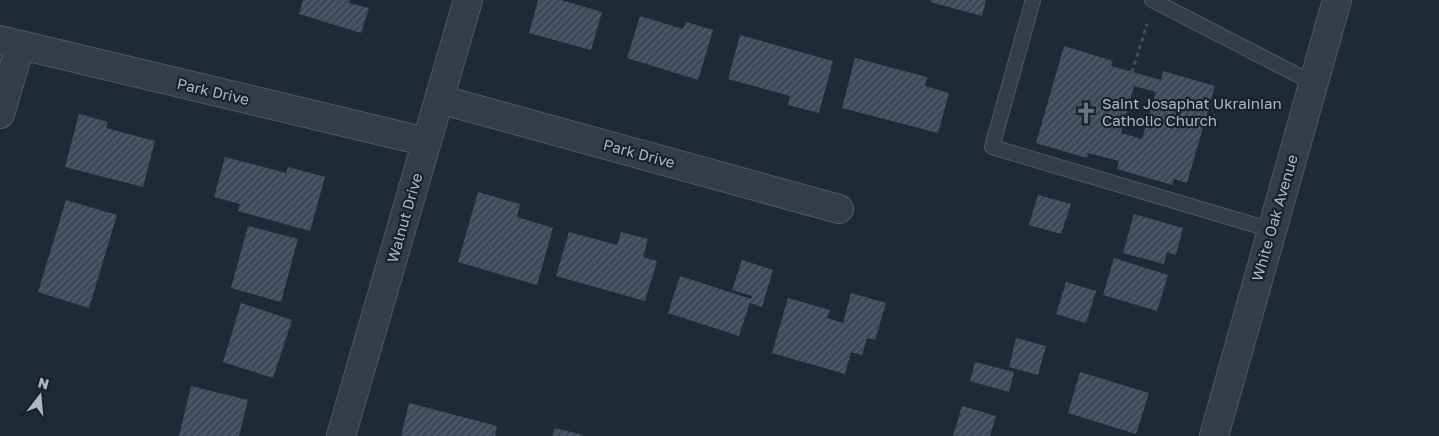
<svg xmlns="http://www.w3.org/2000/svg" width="1439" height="436" font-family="'Golos Text',sans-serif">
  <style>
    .building { fill: url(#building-hatch); fill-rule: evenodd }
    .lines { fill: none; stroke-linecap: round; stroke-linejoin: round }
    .service-casing { stroke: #505966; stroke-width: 16 }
    .minor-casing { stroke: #505966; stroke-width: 30 }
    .tertiary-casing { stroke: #505966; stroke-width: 30 }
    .path { stroke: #3f5356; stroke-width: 3; stroke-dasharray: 4 4; stroke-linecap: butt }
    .service { stroke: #333c48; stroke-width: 14 }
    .minor { stroke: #333c48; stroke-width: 28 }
    .tertiary { stroke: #333c48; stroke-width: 28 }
    .labels { text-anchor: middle; stroke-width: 4.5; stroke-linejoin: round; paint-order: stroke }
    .street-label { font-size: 15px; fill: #adb6c5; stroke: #18212c }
    .poi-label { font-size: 15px; fill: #adb6c5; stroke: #18212c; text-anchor: start }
  </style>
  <defs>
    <pattern id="building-hatch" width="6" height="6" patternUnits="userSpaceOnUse" patternTransform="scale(1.25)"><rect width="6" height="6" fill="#3d4a5a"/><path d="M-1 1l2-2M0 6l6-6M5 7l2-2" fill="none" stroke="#566270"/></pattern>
  </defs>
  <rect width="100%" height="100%" fill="#1f2a37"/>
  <!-- building -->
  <path class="building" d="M303,0H350L349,3L369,8L361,33L299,14Z
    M538,0H561L602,12L591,50L529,33Z
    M931,0H986L982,16L930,2Z
    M640,16L683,29L686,22L713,30L698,80L627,58Z
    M740,35L833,61L819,113L788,105L790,96L728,79Z
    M1064,46L1113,61L1111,66L1161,80L1163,71L1215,86L1187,183L1174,179L1172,185L1117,169L1119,161L1088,153L1087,158L1036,143ZM1134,86L1156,92L1142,139L1121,133Z
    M855,58L927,77L925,86L949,93L938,133L842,108Z
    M79,114L108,122L106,128L155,141L143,187L65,167Z
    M225,157L286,173L288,167L325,177L310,231L238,211L240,204L214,197Z
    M478,192L520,204L517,217L553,228L537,285L458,262Z
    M1038,195L1071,204L1061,234L1029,225Z
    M66,200L117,215L89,308L38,292Z
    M1134,214L1183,228L1176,255L1167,252L1164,264L1123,253Z
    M248,226L298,239L281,302L231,288Z
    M569,232L617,245L621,232L648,239L643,257L657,261L645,301L556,276Z
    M1114,258L1168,275L1157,311L1103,295Z
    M742,260L773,270L762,307L750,303L752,296L732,290Z
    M680,276L751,299L739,336L668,313Z
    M1066,282L1096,291L1086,323L1056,314Z
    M851,293L886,303L875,340L867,338L862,355L851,352L845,374L772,353L788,298L830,310L827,318L843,323Z
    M241,303L292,320L273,378L223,362Z
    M1016,338L1046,346L1038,375L1009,367Z
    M975,362L1014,372L1009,392L970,381Z
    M1080,372L1149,393L1136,434L1068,413Z
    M191,386L248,400L239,436H179Z
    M409,403L497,426L495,436H401Z
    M962,406L996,416L990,436H953Z
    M555,428L583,435V436H552Z"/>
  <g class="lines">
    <!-- service casing -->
    <g class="service-casing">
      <path id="service" d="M1033,0L992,147L1272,230
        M1152,0L1313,83"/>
    </g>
    <!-- minor casing -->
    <g class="minor-casing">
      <path id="minor" d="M0,40L427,142
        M439,99L839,209
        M0,114L20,46
        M341,436L468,0"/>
    </g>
    <!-- tertiary casing -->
    <g class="tertiary-casing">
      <path id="tertiary" d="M1214,436L1337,0"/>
    </g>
    <!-- path -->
    <path class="path" d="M1132,72L1147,24"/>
    <!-- service -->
    <use href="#service" class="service"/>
    <!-- minor -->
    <use href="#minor" class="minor"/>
    <!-- tertiary -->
    <use href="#tertiary" class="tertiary"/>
  </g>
  <!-- icons -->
  <defs>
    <g id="church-bare" transform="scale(1.725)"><path d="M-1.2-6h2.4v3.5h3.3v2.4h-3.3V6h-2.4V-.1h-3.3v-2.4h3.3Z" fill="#6b7280" stroke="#18212c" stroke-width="2.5" paint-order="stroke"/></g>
  </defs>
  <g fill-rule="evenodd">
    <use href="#church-bare" x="1086" y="113"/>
  </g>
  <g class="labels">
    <!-- street labels -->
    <g class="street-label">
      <text transform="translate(213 92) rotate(13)" y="5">Park Drive</text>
      <text transform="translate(639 154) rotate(15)" y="5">Park Drive</text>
      <text transform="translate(405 218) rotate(-74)" y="5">Walnut Drive</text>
      <text transform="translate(1275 218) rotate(-74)" y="5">White Oak Avenue</text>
    </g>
    <!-- poi labels -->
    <g class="poi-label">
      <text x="1102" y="109">Saint Josaphat Ukrainian<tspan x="1102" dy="17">Catholic Church</tspan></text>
    </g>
  </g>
  <!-- north arrow -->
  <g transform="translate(40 396) rotate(16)" stroke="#18212c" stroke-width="4" paint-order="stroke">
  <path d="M0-4L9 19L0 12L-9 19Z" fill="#adb6c5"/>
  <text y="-8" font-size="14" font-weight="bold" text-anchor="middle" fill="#adb6c5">N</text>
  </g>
</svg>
